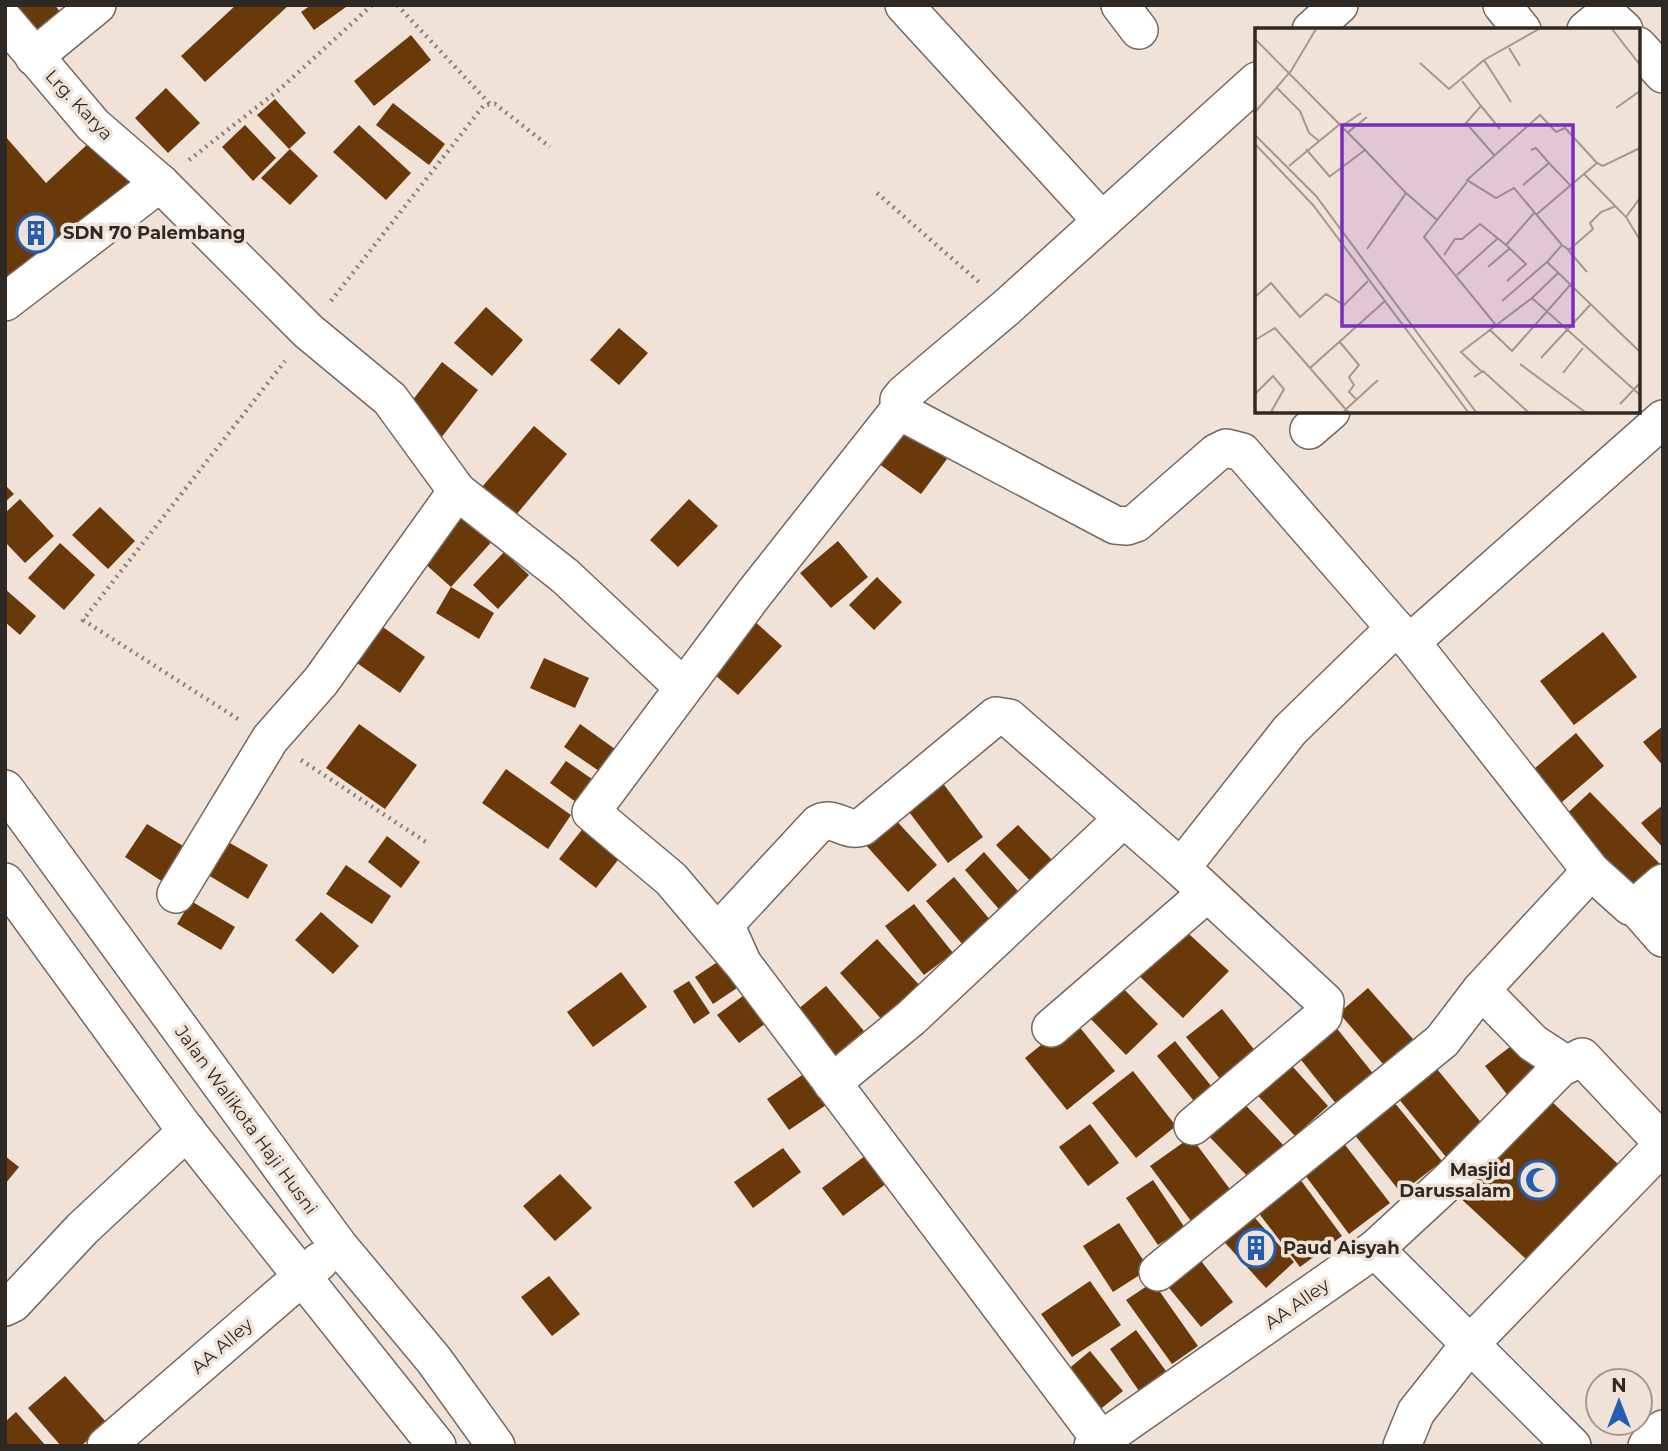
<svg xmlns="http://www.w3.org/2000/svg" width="1668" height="1451" viewBox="0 0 1668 1451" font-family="Montserrat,sans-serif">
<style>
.building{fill:#6a3909}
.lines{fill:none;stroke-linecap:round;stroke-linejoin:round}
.minor-casing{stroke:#75685f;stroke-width:40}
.path{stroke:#8a8079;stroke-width:4.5;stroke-dasharray:2 5;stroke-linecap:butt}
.minor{stroke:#fff;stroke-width:37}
.labels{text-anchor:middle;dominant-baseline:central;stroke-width:7;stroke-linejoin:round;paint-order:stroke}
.street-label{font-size:18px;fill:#2f2925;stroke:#f1e2d8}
.poi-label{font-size:18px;font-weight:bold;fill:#2f2925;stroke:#f1e2d8;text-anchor:start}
.inset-road{fill:none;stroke:#a39890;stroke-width:2}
.view{fill:#7b2cbf;fill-opacity:0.15;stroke:#7b2cbf;stroke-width:3.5}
.inset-edge{fill:none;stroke:#2f2925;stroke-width:3.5}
</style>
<rect width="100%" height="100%" fill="#f1e2d8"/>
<!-- building -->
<g class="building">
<path d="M20,5H55L62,15L34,39L11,11Z"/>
<path d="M236,5H289L205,82L181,56Z"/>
<path d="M311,5H344L346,7L314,30L301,12Z"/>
<path d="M411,35L431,60L374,106L354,81Z"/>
<path d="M166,88L200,123L168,153L135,118Z"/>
<path d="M275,99L306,133L289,149L257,115Z"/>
<path d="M393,103L445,144L429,165L376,125Z"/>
<path d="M245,125L276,158L253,181L222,147Z"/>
<path d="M359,125L411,173L386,200L333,152Z"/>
<path d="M5,136L46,183L91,141L134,179L5,284Z"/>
<path d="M290,149L318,176L290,205L261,178Z"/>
<path d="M486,307L523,340L492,376L454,343Z"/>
<path d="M619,328L648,353L619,385L590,360Z"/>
<path d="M442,362L478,390L441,438L405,410Z"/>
<path d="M894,420L947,459L921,494L868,456Z"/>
<path d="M534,426L567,454L516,515L482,487Z"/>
<path d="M5,485L14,494L5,502Z"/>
<path d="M456,494L495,538L451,587L423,562Z"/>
<path d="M20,499L54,536L25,563L5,542V513Z"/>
<path d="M689,499L718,526L678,567L650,540Z"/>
<path d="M100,507L135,541L108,569L72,535Z"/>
<path d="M838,541L868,577L831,608L800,573Z"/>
<path d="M60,543L95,575L64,610L28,578Z"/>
<path d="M504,552L529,575L498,609L473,585Z"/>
<path d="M877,577L902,602L874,630L849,605Z"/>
<path d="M451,587L494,613L479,639L436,613Z"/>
<path d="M5,589L36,616L20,635L5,622Z"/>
<path d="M753,620L782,646L738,695L708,669Z"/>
<path d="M380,625L425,657L400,693L354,661Z"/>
<path d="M1603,632L1637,677L1574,725L1540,681Z"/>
<path d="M544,658L589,678L575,708L530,688Z"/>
<path d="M359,724L417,765L385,809L326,768Z"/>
<path d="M580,724L615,749L599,771L564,747Z"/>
<path d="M1663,726V766L1643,742Z"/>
<path d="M1576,733L1604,766L1555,808L1527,775Z"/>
<path d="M566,761L605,788L588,811L550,783Z"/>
<path d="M506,769L571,815L548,849L482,803Z"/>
<path d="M942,782L983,837L948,863L906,808Z"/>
<path d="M1590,792L1660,864L1629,893L1559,821Z"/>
<path d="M1663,805V848L1641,823Z"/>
<path d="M893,817L937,865L908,892L864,843Z"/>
<path d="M588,822L625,851L596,888L559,859Z"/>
<path d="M147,824L188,849L166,884L125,857Z"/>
<path d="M1018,825L1057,865L1035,886L996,845Z"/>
<path d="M387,836L420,862L401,888L368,862Z"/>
<path d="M223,839L268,865L248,899L203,872Z"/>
<path d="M984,852L1024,898L1004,915L965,870Z"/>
<path d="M346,865L391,896L372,924L326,894Z"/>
<path d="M954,877L992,922L963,945L926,901Z"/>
<path d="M191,901L235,927L221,950L177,924Z"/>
<path d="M914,904L953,953L924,975L885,926Z"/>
<path d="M321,912L359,946L333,974L295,940Z"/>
<path d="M1176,922L1229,971L1183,1018L1131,968Z"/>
<path d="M877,939L922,988L884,1022L840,973Z"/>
<path d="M719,961L737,988L713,1004L695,977Z"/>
<path d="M621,972L647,1007L593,1047L567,1012Z"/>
<path d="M1114,979L1158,1024L1126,1055L1082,1010Z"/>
<path d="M689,981L710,1013L694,1024L673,991Z"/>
<path d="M826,986L864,1031L829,1060L791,1015Z"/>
<path d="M1368,988L1413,1039L1383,1064L1339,1013Z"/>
<path d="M751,990L773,1018L739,1043L717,1015Z"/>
<path d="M1222,1009L1256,1052L1221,1080L1186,1037Z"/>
<path d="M1073,1019L1115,1071L1067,1110L1025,1058Z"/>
<path d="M1331,1021L1375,1076L1337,1105L1294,1051Z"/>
<path d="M1519,1040L1543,1070L1509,1097L1485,1066Z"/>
<path d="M1175,1041L1216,1092L1198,1106L1157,1056Z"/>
<path d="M1284,1057L1328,1106L1295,1136L1250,1087Z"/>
<path d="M1432,1063L1484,1126L1446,1157L1394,1093Z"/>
<path d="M808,1071L829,1103L789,1130L767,1099Z"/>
<path d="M1133,1071L1176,1126L1136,1158L1092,1103Z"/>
<path d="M1236,1095L1287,1149L1253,1182L1201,1128Z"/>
<path d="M1390,1097L1442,1161L1401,1193L1350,1129Z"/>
<path d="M1550,1100L1618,1164L1527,1260L1458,1196Z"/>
<path d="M1090,1124L1119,1163L1088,1186L1059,1147Z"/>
<path d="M1191,1137L1235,1196L1194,1225L1150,1166Z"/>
<path d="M1339,1137L1390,1203L1349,1234L1299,1167Z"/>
<path d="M783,1148L801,1172L753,1208L734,1182Z"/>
<path d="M873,1150L895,1177L843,1216L822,1188Z"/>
<path d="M5,1156L19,1167L5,1184Z"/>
<path d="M1294,1171L1342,1236L1300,1267L1251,1203Z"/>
<path d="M560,1174L592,1208L555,1241L523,1206Z"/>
<path d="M1153,1180L1185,1228L1158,1245L1126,1198Z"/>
<path d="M1247,1209L1294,1262L1266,1288L1218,1235Z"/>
<path d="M1119,1223L1149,1269L1113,1292L1083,1246Z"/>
<path d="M1198,1257L1233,1302L1201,1327L1165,1283Z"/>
<path d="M549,1276L580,1314L552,1336L521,1297Z"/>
<path d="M1090,1281L1121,1325L1072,1357L1041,1314Z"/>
<path d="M1153,1282L1198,1346L1172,1364L1126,1300Z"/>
<path d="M1136,1330L1166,1371L1139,1391L1110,1349Z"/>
<path d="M1090,1351L1123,1391L1098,1411L1066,1371Z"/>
<path d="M65,1376L107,1423L81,1446H61L28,1408Z"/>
<path d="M16,1412L46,1446H5V1422Z"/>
</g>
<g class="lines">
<!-- minor casing -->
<g class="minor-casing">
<g id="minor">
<path d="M904,5L1102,221"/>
<path d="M1120,5L1139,30"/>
<path d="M1502,5L1522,30"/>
<path d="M5,21L93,125L160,183L5,302"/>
<path d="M1311,30L1339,5"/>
<path d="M1586,30L1597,21L1610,17L1624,30"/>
<path d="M1638,46L1663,74"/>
<path d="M34,57L97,5"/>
<path d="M1257,81L1007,307L904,394L899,400L900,409L907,415L1115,525L1127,526L1136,523L1216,453L1226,448L1242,452L1395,628L1411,642L1591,871"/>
<path d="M160,183L308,331L390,399L457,491L321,681L270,739L176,894"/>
<path d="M900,409L753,595L591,812L671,879L743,964L1101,1440"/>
<path d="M1309,430L1331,411"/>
<path d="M457,491L565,576L683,687"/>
<path d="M1411,642L1663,419"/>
<path d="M5,789L338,1245L434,1360L496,1446"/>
<path d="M5,882L184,1128L437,1446"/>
<path d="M1635,906L1663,938"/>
<path d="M741,960L728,931V921L818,824C833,814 846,833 862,827L996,716L1009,718L1181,868"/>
<path d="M1051,1028L1206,894"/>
<path d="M1560,1068L1556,1058L1533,1043L1481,990L1591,871L1630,906L1641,902L1663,883"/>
<path d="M832,1083L911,1018L1124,818"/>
<path d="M1193,1126L1323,1016L1325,1002L1181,868L1290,730L1395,628"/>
<path d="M1375,1249L1453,1177L1560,1068L1582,1057L1663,1143"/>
<path d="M1158,1272L1442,1041L1481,990"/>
<path d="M5,1307L13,1303L82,1229L187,1131"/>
<path d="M106,1446L320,1261"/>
<path d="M1093,1446L1375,1249L1572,1446"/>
<path d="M1402,1446L1416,1412L1470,1344L1663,1145"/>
<path d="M1647,1446L1663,1429"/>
</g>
</g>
<!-- path -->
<g class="path">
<path d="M397,5L490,104"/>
<path d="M189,160L280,89L372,5"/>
<path d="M877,193L980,283"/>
<path d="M331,301L484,105L495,104L550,147"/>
<path d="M238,719L83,620L285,361"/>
<path d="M301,760L429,844"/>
</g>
<!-- minor -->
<use href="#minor" class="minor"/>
</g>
<!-- icons -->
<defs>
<g id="building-ring" transform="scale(2.0125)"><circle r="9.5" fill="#f1e2d8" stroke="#225eb0" stroke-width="1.5"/><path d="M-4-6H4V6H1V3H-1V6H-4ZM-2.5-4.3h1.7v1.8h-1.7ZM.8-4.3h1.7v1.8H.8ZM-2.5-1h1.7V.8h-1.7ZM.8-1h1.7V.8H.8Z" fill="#225eb0"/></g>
<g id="mosque-ring" transform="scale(2.0125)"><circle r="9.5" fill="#f1e2d8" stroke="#225eb0" stroke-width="1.5"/><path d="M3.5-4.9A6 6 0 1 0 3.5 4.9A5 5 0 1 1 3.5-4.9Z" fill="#225eb0"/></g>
</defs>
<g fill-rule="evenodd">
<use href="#building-ring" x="36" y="233"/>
<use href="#mosque-ring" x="1538" y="1180"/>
<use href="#building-ring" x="1256" y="1248"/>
</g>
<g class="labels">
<!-- street labels -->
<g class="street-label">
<text transform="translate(79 105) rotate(47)">Lrg. Karya</text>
<text transform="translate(246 1120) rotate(54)">Jalan Walikota Haji Husni</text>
<text transform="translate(1297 1304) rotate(-35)">AA Alley</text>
<text transform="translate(222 1346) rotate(-41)">AA Alley</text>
</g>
<!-- poi labels -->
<g class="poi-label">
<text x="63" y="233">SDN 70 Palembang</text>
<text x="1511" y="1170" text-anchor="end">Masjid<tspan x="1511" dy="21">Darussalam</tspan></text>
<text x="1283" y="1248">Paud Aisyah</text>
</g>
</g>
<!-- overview -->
<g transform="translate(1255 28)">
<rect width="385" height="385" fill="#f1e2d8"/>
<path class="inset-road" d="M357,1L385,37M0,11L110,122L74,149M254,20L265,38M165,35L194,61L229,32M207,53L226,78L211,95L240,128M22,60L45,83L54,105L64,113M256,74L229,32L284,1M226,78L245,101M361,80L385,63M0,84L36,43L61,1M87,98L106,85M92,105L112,89M0,107L61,168L221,384M0,116L58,177L213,384M51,121L75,149M110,122L151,165L112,221M276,122L281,120L294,135M34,138L85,96M329,146L371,189L385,212M212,154L169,209L240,296M268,157L294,135L315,157M151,165L182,192M361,178L346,184L335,195L338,201L314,222L307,217L292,234L385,324M282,186L342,135L348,138L385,120M371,189L385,170M307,217L259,160L241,170L212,152L285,87L301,104L310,100L342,135M313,222L332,244M189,227L200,211H207L225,196L251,217M233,239L254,221M202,247L243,210M252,253L271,236L251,217L280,184M0,269L16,255L45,289L71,266L89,277L113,253M277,270L303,245M247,273L292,234M234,301L257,323L317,255M0,312L20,300L55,340L130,273M84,313L104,337L94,349L99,357L94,364L102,372M286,330L336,276M265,336L330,384M55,340L93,384M226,343L206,324L277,270L385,367M308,345L328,320M219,349L228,343L273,384M0,366L18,348L29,361L16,384M365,376L385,355M89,383L123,352"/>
<path class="view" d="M87,97H318V298H87Z"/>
<rect width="385" height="385" class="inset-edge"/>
</g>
<!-- border -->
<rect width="1668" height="1451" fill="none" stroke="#2f2925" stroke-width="14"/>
<!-- north arrow -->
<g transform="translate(1619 1402)"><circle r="33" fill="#f1e2d8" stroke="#a39890" stroke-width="2"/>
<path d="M0-5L12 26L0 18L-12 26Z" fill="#225eb0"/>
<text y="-10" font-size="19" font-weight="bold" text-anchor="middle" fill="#2f2925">N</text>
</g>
</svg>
